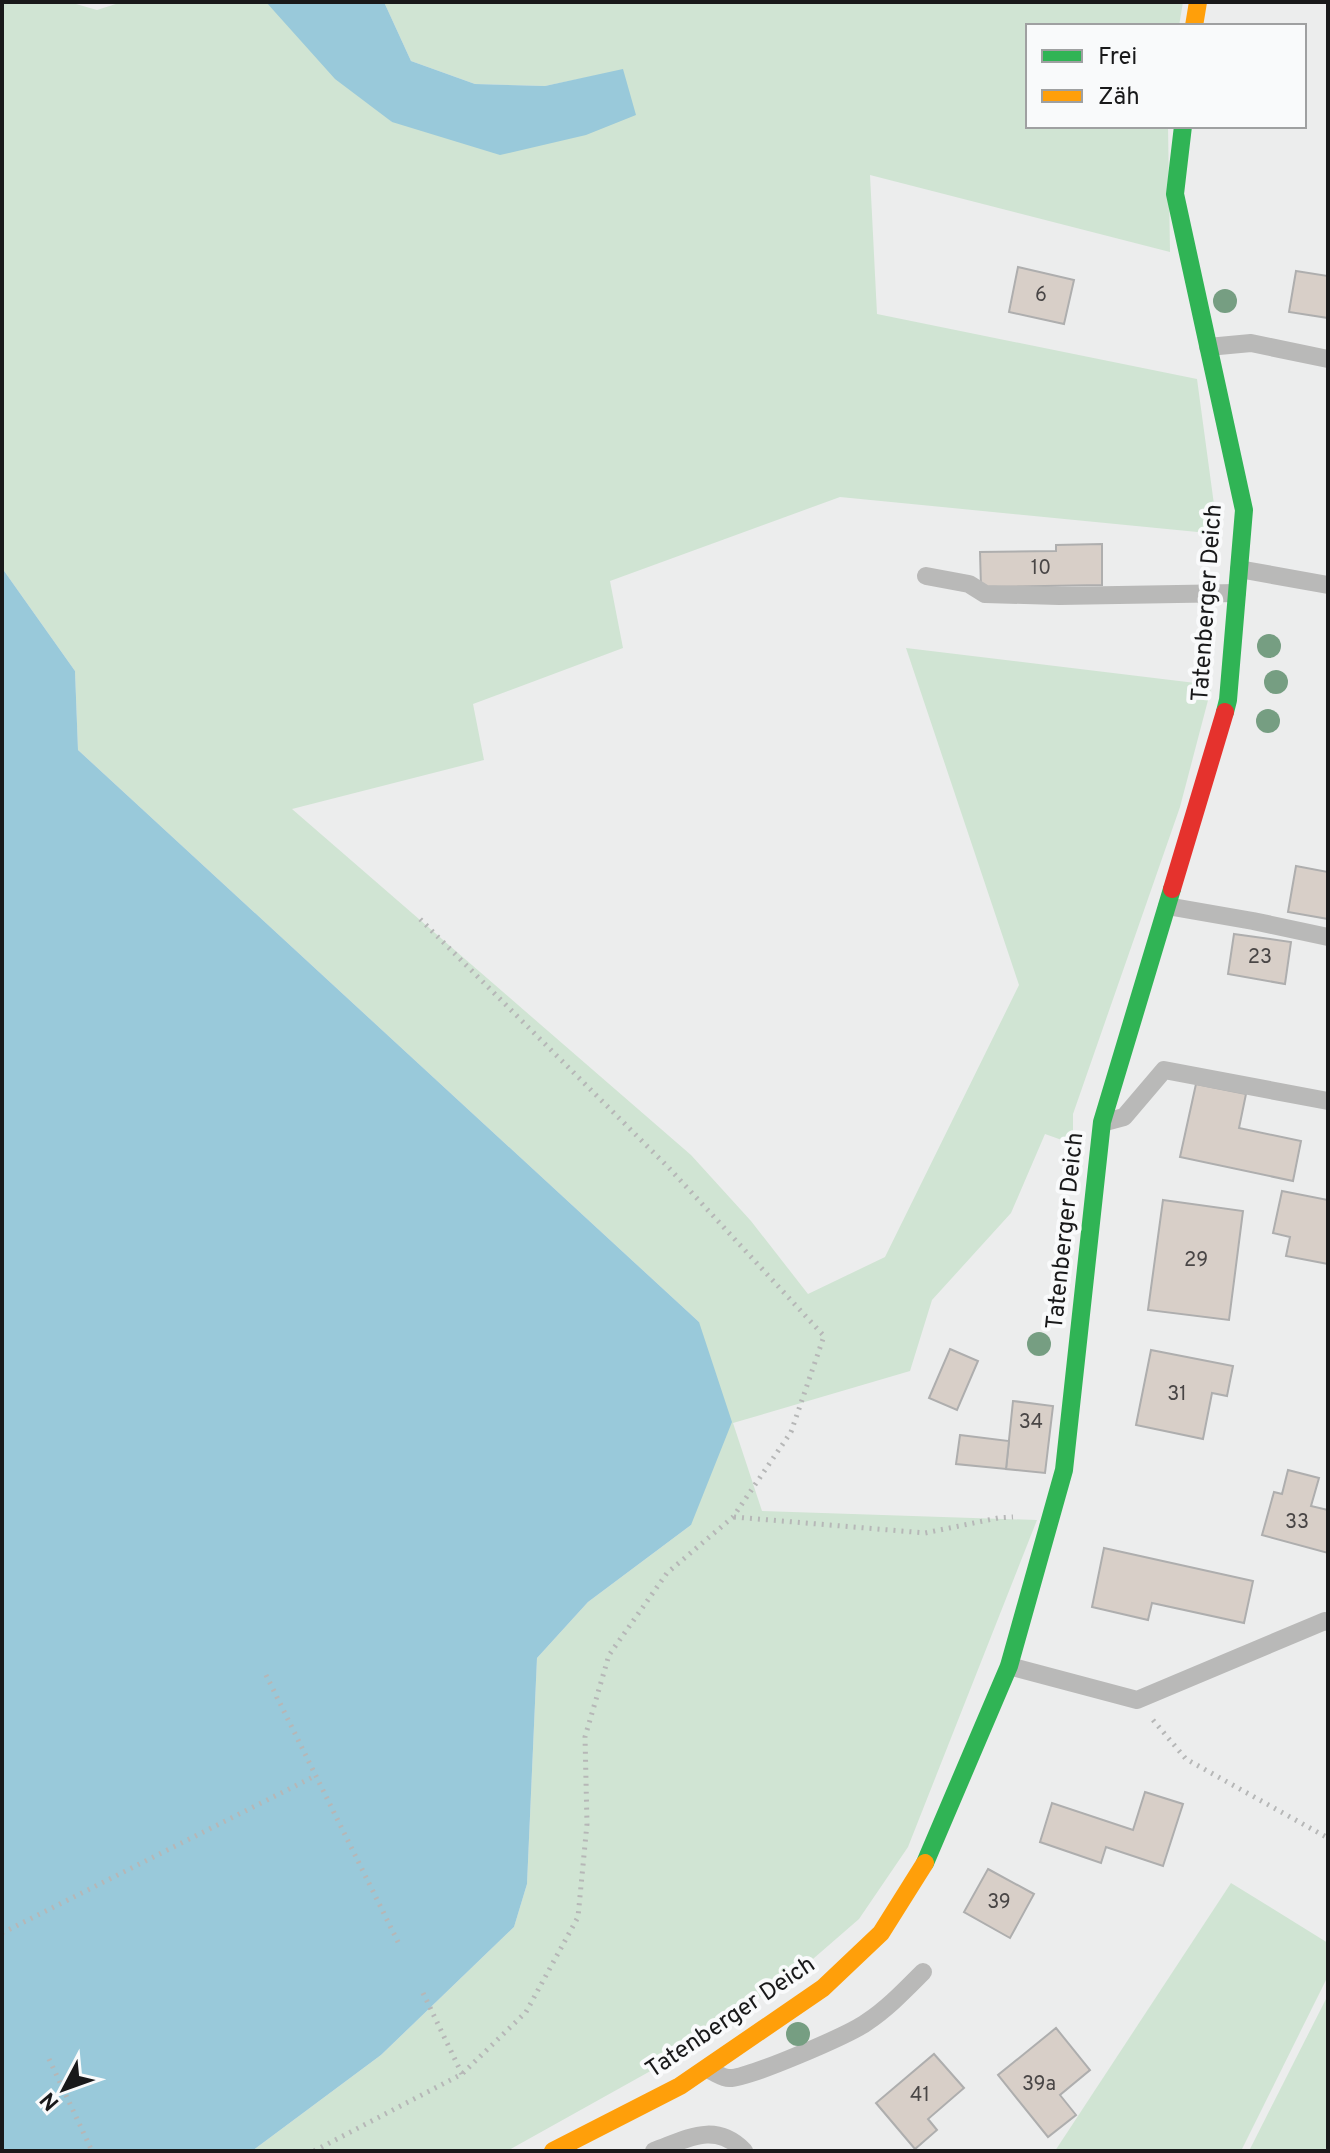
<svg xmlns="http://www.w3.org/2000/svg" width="1330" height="2153" viewBox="0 0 1330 2153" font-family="Overpass,sans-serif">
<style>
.green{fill:#d0e4d3}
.water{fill:#99c9da}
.building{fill:#d8cfc8;stroke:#aeaeae;stroke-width:2}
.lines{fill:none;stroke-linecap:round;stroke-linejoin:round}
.path{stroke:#b6b7b7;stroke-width:5;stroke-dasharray:2 6;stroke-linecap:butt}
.lane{stroke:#b9b9b8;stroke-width:18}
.fast{stroke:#30b455;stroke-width:18}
.slow{stroke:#ff9f0a;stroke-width:18}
.jam{stroke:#e5322d;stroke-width:18}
.tree{fill:#769e82}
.labels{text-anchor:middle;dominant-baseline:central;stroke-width:8;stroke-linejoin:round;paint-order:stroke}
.number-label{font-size:20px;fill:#494646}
.street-label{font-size:24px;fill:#19191a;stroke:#f9fafb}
</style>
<rect width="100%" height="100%" fill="#eceded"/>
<!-- green -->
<g class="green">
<path d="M2,2H69L97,10L122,2H266L392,122L623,70L545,86L475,84L411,61L384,2H1183L1179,26H1028V126H1168L1170,252L870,175L877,314L1197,379L1218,534L840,497L610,581L623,648L473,704L484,760L292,809L691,1155L751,1221L808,1294L885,1257L1019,985L906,648L1212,685L1180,807L1073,1114V1144L1045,1134L1011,1213L932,1300L910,1371L733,1423L762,1511L1037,1520L908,1847L859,1919L806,1965L672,2059L507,2151H252L381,2055L514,1927L527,1884L537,1658L588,1602L691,1525L699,1322L78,750L75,671L2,568Z"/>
<path d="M1231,1883L1328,1943V1976L1241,2151H1055Z"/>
<path d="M1328,1995V2151H1249Z"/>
</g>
<!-- water -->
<g class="water">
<path d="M266,2H384L411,61L475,84L545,86L623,69L636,115L586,135L500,155L392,122L335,79Z"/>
<path d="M2,568L75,671L78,750L699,1322L732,1422L691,1525L588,1602L537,1658L527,1884L514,1927L381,2055L252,2151H2Z"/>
</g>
<!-- building -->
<g class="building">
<path d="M1018,267L1074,280L1064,324L1009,312Z"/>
<path d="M1296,271L1328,276V318L1289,312Z"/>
<path d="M1102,544V585L981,587L980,552L1056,551V545Z"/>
<path d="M1296,866L1328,872V919L1288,912Z"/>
<path d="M1234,934L1291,942L1285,984L1228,974Z"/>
<path d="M1196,1084L1246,1094L1239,1128L1301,1141L1293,1181L1180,1157Z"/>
<path d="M1282,1191L1328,1200V1264L1286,1256L1290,1237L1273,1233Z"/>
<path d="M1163,1200L1243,1211L1229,1320L1148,1310Z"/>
<path d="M950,1349L978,1361L957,1410L929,1398Z"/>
<path d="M1151,1350L1233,1366L1227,1396L1212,1393L1203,1439L1136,1425Z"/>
<path d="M1013,1401L1053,1406L1045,1473L1006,1469Z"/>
<path d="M960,1435L1009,1441L1006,1469L956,1464Z"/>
<path d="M1288,1470L1319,1478L1311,1506L1328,1510V1553L1262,1535L1274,1492L1282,1494Z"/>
<path d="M1104,1548L1253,1581L1244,1623L1152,1603L1148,1620L1092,1607Z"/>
<path d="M1145,1792L1183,1804L1163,1866L1106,1847L1101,1863L1040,1842L1052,1803L1133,1830Z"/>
<path d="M988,1869L1034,1894L1010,1938L964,1912Z"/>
<path d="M1056,2028L1090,2070L1060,2095L1076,2115L1048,2137L998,2075Z"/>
<path d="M934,2054L964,2088L928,2119L937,2130L915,2149L876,2103Z"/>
</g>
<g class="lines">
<!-- path -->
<g class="path">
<path d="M734,1517L925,1533L998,1518L1013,1517"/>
<path d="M266,1675L400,1946"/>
<path d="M1153,1720L1186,1759L1328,1838"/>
<path d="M2,1933L315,1776"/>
<path d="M423,1993L462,2074"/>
<path d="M49,2059L92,2151"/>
<path d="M314,2151L462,2074L526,2012L578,1917L587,1824L585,1737L609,1655L667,1573L733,1517L791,1432L824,1336L669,1168L419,918"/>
</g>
<!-- lane -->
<g class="lane">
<path d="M1208,347L1251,343L1328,359"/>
<path d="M1239,569L1328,585"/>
<path d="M926,576L969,584L985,594L1059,596L1237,593"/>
<path d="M1167,906L1253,921L1328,937"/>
<path d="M1109,1121L1124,1117L1164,1070L1328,1101"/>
<path d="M1009,1666L1137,1700L1325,1621L1328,1622"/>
<path d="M711,2071C716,2073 723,2078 729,2078C745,2080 851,2034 867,2022C888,2008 905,1990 923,1972"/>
<path d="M654,2151C687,2139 715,2121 744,2151"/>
</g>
<!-- fast -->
<g class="fast">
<path d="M1183,126L1175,194L1244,510L1228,700L1225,712"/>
<path d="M925,1863L1009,1666L1064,1470L1102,1122L1172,889"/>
</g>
<!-- slow -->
<g class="slow">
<path d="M1194,26L1198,2"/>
<path d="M553,2151L680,2086L823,1988L881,1933L925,1863"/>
</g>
<!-- jam -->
<path class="jam" d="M1172,889L1225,712"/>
</g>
<!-- trees -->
<g class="tree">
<circle cx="1225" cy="301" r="12"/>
<circle cx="1269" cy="646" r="12"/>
<circle cx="1276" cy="682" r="12"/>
<circle cx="1268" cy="721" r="12"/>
<circle cx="1039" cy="1344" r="12"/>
<circle cx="798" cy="2034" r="12"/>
</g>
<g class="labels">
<!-- number labels -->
<g class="number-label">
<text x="1041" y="296">6</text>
<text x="1041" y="569">10</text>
<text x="1260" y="958">23</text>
<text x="1196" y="1261">29</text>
<text x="1177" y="1395">31</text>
<text x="1031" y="1423">34</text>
<text x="1297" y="1523">33</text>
<text x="999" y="1903">39</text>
<text x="1039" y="2085">39a</text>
<text x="920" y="2096">41</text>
</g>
<!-- street labels -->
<g class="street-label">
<text transform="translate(1208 603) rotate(-86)">Tatenberger Deich</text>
<text transform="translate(1066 1231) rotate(-84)">Tatenberger Deich</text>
<text transform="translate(731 2018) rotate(-34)">Tatenberger Deich</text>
</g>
</g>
<!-- border -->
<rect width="1330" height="2153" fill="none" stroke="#19191a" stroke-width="8"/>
<!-- legend -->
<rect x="1026" y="24" width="280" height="104" fill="#f9fafb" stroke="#9fa0a1" stroke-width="2"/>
<rect x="1042" y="50" width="40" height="12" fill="#30b455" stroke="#9fa0a1" stroke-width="2"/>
<text x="1098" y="64" font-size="24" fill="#19191a">Frei</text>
<rect x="1042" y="90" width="40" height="12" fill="#ff9f0a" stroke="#9fa0a1" stroke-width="2"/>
<text x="1098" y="104" font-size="24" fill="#19191a">Zäh</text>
<!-- north arrow -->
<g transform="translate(64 2089) rotate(229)" stroke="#f9fafb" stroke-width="6" paint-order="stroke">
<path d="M0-6L14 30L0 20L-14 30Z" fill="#19191a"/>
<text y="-12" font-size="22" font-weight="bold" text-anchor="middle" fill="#19191a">N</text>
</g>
</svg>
